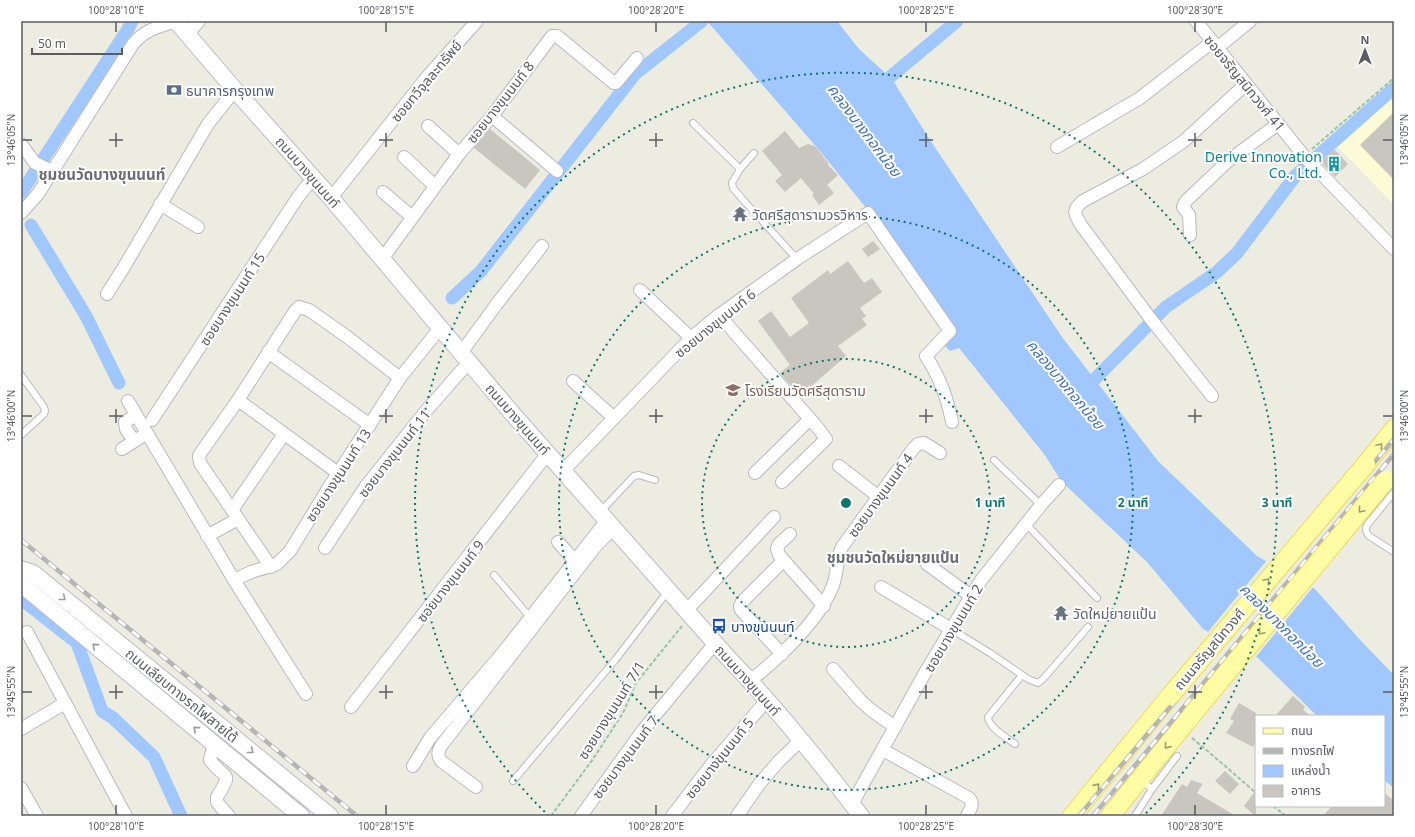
<svg xmlns="http://www.w3.org/2000/svg" width="1415" height="837" viewBox="0 0 1415 837" font-family="'Noto Sans','Noto Sans Thai',sans-serif">
<style>
.commercial{fill:#fdfad6}
.water{fill:#a0c7fe}
.pier{fill:#edece1}
.lines{fill:none;stroke-linecap:round;stroke-linejoin:round}
.canal{stroke:#a0c7fe;stroke-width:13}
.building{fill:#c8c6be}
.lane-casing{stroke:#b9bac0;stroke-width:8}
.street-casing{stroke:#b9bac0;stroke-width:14}
.secondary-casing{stroke:#babcc3;stroke-width:18}
.primary-casing{stroke:#efda58;stroke-width:20}
.path{stroke:#97c5aa;stroke-width:2;stroke-dasharray:4 2;stroke-linecap:butt}
.lane{stroke:#fff;stroke-width:6}
.street{stroke:#fff;stroke-width:12}
.secondary{stroke:#fff;stroke-width:16}
.primary{stroke:#fefca5;stroke-width:18}
.rail-casing{stroke:#b4b5b5;stroke-width:4.5}
.rail{stroke:#fff;stroke-width:3;stroke-dasharray:9;stroke-linecap:butt}
.primary-bridge-casing{stroke:#efda58;stroke-width:20;stroke-linecap:butt}
.primary-bridge{stroke:#fefca5;stroke-width:18}
.oneway{stroke:#9c9c7d}
.oneway2{stroke:#9c9da1}
.ticks{fill:none;stroke:#5a5c62;stroke-width:1.5}
.ring{fill:none;stroke:#0f766e;stroke-width:2;stroke-dasharray:2 4}
.labels{text-anchor:middle;dominant-baseline:central;stroke-width:4;stroke-linejoin:round;paint-order:stroke}
.street-label{font-size:14px;fill:#5a5c62;stroke:#fff}
.service-label{font-size:14px;fill:#4e5e75;stroke:#fff;text-anchor:start}
.culture-label{font-size:14px;fill:#0d838f;stroke:#fff;text-anchor:end}
.worship-label{font-size:14px;fill:#5b616d;stroke:#fff;text-anchor:start}
.education-label{font-size:14px;fill:#785e54;stroke:#fff;text-anchor:start}
.transit-label{font-size:14px;fill:#164399;stroke:#fff;text-anchor:start}
.water-label{font-size:15px;font-style:italic;fill:#436ec0;stroke:#fff}
.neighbourhood-label{font-size:15px;font-weight:bold;fill:#6b6e74;stroke:#fff}
.centre{fill:#0f766e;stroke:#fff;stroke-width:2}
.ring-label{font-size:12px;text-anchor:middle;font-weight:bold;fill:#0f766e;stroke:#fff;stroke-width:4;stroke-linejoin:round;paint-order:stroke}
.neatline{fill:none;stroke:#5a5c62;stroke-width:1.5}
.ticks-label{font-size:10px;text-anchor:middle;fill:#5a5c62}
</style>
<rect width="100%" height="100%" fill="#edece1"/>
<!-- commercial -->
<path class="commercial" d="M1394,93V205L1337,146Z"/>
<!-- water -->
<path class="water" d="M707,21H837L859,49L892,79L930,140L1062,337L1158,461L1257,556L1315,589L1362,642L1394,675V788L1384,780V716H1317L1258,658L1203,629L1147,562L1062,482L1044,454L959,348L950,351L943,344L954,333L867,209L819,150Z"/>
<!-- pier -->
<path class="pier" d="M1267,560L1314,586L1255,658L1207,633Z"/>
<g class="lines">
<!-- canal -->
<g class="canal">
<path d="M877,88L957,21"/>
<path d="M21,193L128,29L132,21"/>
<path d="M31,225L86,316L119,383"/>
<path d="M452,298L481,271L635,74L702,21"/>
<path d="M1083,391L1166,307L1217,272L1237,253L1296,175L1394,88"/>
<path d="M21,599L77,643L102,711L113,718L154,757L181,816"/>
</g>
</g>
<!-- building -->
<g class="building">
<path d="M1394,112V180L1360,145Z"/>
<path d="M490,129L540,170L525,189L474,148Z"/>
<path d="M785,131L799,148L808,144L815,146L829,164L828,165L838,175L827,185L834,193L819,205L812,195L814,194L801,178L785,192L775,181L782,175L762,151Z"/>
<path d="M1334,149L1348,164L1335,177L1321,162Z"/>
<path d="M873,241L880,249L868,257L862,249Z"/>
<path d="M848,261L864,283L872,278L882,292L860,308L866,316L862,319L867,325L838,346L846,356L800,396L780,373L790,365L758,321L771,311L790,337L809,323L791,298L828,270L830,274Z"/>
<path d="M1293,696L1305,707L1303,710L1311,716H1275Z"/>
<path d="M1239,703L1256,713V740L1253,747L1226,733L1234,721L1230,719Z"/>
<path d="M1225,771L1239,784L1230,794L1215,781Z"/>
<path d="M1191,780L1203,784L1197,793L1236,816H1161L1182,784L1187,787Z"/>
<path d="M1256,790V816H1255L1244,806Z"/>
<path d="M1384,793L1394,800V816H1323L1332,806H1384Z"/>
</g>
<g class="lines">
<!-- lane casing -->
<g class="lane-casing">
<g id="lane">
<path d="M693,123L740,169"/>
<path d="M754,153L740,169L732,183L733,188L744,201L797,259"/>
<path d="M21,375L44,407L45,411L44,414L21,435"/>
<path d="M994,460L1041,505"/>
<path d="M1394,492L1367,525C1365,530 1366,532 1369,536L1394,552"/>
<path d="M601,511L634,476L639,475L655,480"/>
<path d="M1026,524L1097,598"/>
<path d="M494,575L530,617"/>
<path d="M951,629L990,653L1028,679L1038,683L1044,678L1088,627"/>
<path d="M1015,744C1007,738 988,727 988,717L1022,675"/>
<path d="M513,781L616,659L668,591"/>
<path d="M1152,789L1177,756"/>
<path d="M1135,816L1152,789L1141,780"/>
</g>
</g>
<!-- street casing -->
<g class="street-casing">
<g id="street">
<path d="M1196,21L1304,156L1394,249"/>
<path d="M187,35L199,21"/>
<path d="M1217,48L1250,21"/>
<path d="M492,116L557,171"/>
<path d="M428,126L459,154"/>
<path d="M21,144L35,163L52,171"/>
<path d="M1057,147L1140,98L1212,42"/>
<path d="M404,157L435,186"/>
<path d="M383,192L412,217"/>
<path d="M331,198L427,77L477,21"/>
<path d="M160,204L198,227"/>
<path d="M21,213L38,194L133,44C146,29 158,27 176,21"/>
<path d="M1190,235L1189,215L1183,207L1186,201L1228,161L1278,124"/>
<path d="M382,259L459,154L492,116L552,36H557L614,83H616L637,58"/>
<path d="M640,290L691,338"/>
<path d="M107,294L124,267L208,124L235,90"/>
<path d="M719,315L818,428L826,439L782,482"/>
<path d="M268,352L370,425"/>
<path d="M461,353L496,305L542,246"/>
<path d="M573,381L614,418"/>
<path d="M1212,396L1150,318L1081,225C1074,213 1072,210 1083,201L1143,169L1184,141L1246,84"/>
<path d="M238,400L338,473"/>
<path d="M128,401L234,580L306,694"/>
<path d="M152,420L298,197L313,178"/>
<path d="M134,441L126,429L125,422L136,415"/>
<path d="M122,449L141,437"/>
<path d="M839,466L879,497"/>
<path d="M563,471L691,338L719,315L797,259L868,213L950,331L926,356C940,378 947,397 952,422"/>
<path d="M755,473L810,419"/>
<path d="M232,510L284,434"/>
<path d="M790,534L779,544L777,549L779,555L824,606"/>
<path d="M207,536L238,519"/>
<path d="M558,542L574,560"/>
<path d="M325,548L366,486L425,412L469,362"/>
<path d="M927,564L971,596"/>
<path d="M271,567L200,463L199,456L202,451L238,400L295,311L299,307L309,310L346,336L400,378"/>
<path d="M234,580L251,572L277,564L290,551L331,484L400,378L440,328"/>
<path d="M881,587L951,629"/>
<path d="M686,611L774,517"/>
<path d="M27,632L126,816"/>
<path d="M782,654L741,610L740,606L742,602L783,561"/>
<path d="M833,669L861,701L871,710L895,727"/>
<path d="M750,681C779,658 820,620 833,585C838,572 836,560 842,547L913,449L918,444L924,443L940,453"/>
<path d="M351,707L548,453"/>
<path d="M21,729L65,703"/>
<path d="M217,746L212,751L210,760C225,781 234,770 217,797V802L220,806L229,816"/>
<path d="M883,750L969,798C975,805 970,809 967,816"/>
<path d="M413,766L430,738L505,650L607,520"/>
<path d="M476,787L441,761C437,755 438,752 441,746L595,547L613,528"/>
<path d="M21,788L37,816"/>
<path d="M852,804L926,671L971,596L982,579L1041,505L1059,485"/>
<path d="M581,816L643,730L715,643"/>
<path d="M672,816L711,765L767,700"/>
<path d="M737,816L760,783L779,761L801,740"/>
</g>
</g>
<!-- secondary casing -->
<g class="secondary-casing">
<g id="secondary">
<path d="M176,21L235,90L331,198L511,412L730,660C777,708 820,762 861,816"/>
<path d="M21,569L33,573L330,816"/>
<path d="M21,584L301,816"/>
</g>
</g>
<!-- primary casing -->
<g class="primary-casing">
<g id="primary">
<path d="M1366,464L1394,429"/>
<path d="M1072,816L1170,696"/>
<path d="M1110,816L1191,716"/>
</g>
</g>
<!-- path -->
<g class="path">
<path d="M1312,149L1394,78"/>
<path d="M1192,738L1224,765L1256,793"/>
<path d="M1273,806L1286,816"/>
<path d="M551,816L593,759L623,713L636,683L682,626"/>
</g>
<!-- lane -->
<use href="#lane" class="lane"/>
<!-- street -->
<use href="#street" class="street"/>
<!-- secondary -->
<use href="#secondary" class="secondary"/>
<!-- primary -->
<use href="#primary" class="primary"/>
<!-- rail casing -->
<g class="rail-casing">
<g id="rail">
<path d="M21,540L357,816"/>
<path d="M1079,816L1394,439"/>
<path d="M1093,816L1394,454"/>
</g>
</g>
<!-- rail -->
<use href="#rail" class="rail"/>
<!-- primary-bridge casing -->
<g class="primary-bridge-casing">
<g id="primary-bridge">
<path d="M1170,696L1366,464"/>
<path d="M1191,716L1386,480"/>
</g>
</g>
<!-- primary-bridge -->
<use href="#primary-bridge" class="primary-bridge"/>
</g>
<!-- one-way arrows -->
<defs><path id="oneway-chevron" d="M-2-3.5L2.5 0L-2 3.5" fill="none" stroke-width="1.6" stroke-linecap="round" stroke-linejoin="round"/></defs>
<g class="oneway">
<use href="#oneway-chevron" transform="translate(1380 446) rotate(-50)"/>
<use href="#oneway-chevron" transform="translate(1361 510) rotate(130)"/>
<use href="#oneway-chevron" transform="translate(1267 581) rotate(-50)"/>
<use href="#oneway-chevron" transform="translate(1261 632) rotate(130)"/>
<use href="#oneway-chevron" transform="translate(1167 746) rotate(129)"/>
<use href="#oneway-chevron" transform="translate(1097 786) rotate(-51)"/>
</g>
<g class="oneway2">
<use href="#oneway-chevron" transform="translate(63 598) rotate(39)"/>
<use href="#oneway-chevron" transform="translate(95 646) rotate(-140)"/>
<use href="#oneway-chevron" transform="translate(196 729) rotate(-140)"/>
<use href="#oneway-chevron" transform="translate(251 751) rotate(39)"/>
</g>
<!-- ticks -->
<path class="ticks" d="M116,22V32M386,22V32M656,22V32M926,22V32M1195,22V32M116,133V147M386,133V147M656,133V147M926,133V147M1195,133V147M22,140H32M109,140H123M379,140H393M649,140H663M919,140H933M1188,140H1202M1383,140H1393M116,409V423M386,409V423M656,409V423M926,409V423M1195,409V423M22,416H32M109,416H123M379,416H393M649,416H663M919,416H933M1188,416H1202M1383,416H1393M116,685V699M386,685V699M656,685V699M926,685V699M1195,685V699M22,692H32M109,692H123M379,692H393M649,692H663M919,692H933M1188,692H1202M1383,692H1393M116,805V815M386,805V815M656,805V815M926,805V815M1195,805V815"/>
<!-- distance rings -->
<g class="ring">
<circle cx="846" cy="503" r="144"/>
<circle cx="846" cy="503" r="287"/>
<path d="M549 816A431 431 0 1 1 1143 816"/>
</g>
<!-- icons -->
<defs>
<g id="bank-bare" transform="scale(1.2)"><path d="M-6-4H6V4H-6ZM0-2.3a2.3 2.3 0 1 0 0 4.6a2.3 2.3 0 1 0 0-4.6Z" fill="#5c6f8a" stroke="#fff" stroke-width="2.5" paint-order="stroke"/></g>
<g id="building-bare" transform="scale(1.2)"><path d="M-4-6H4V6H1V3H-1V6H-4ZM-2.5-4.3h1.7v1.8h-1.7ZM.8-4.3h1.7v1.8H.8ZM-2.5-1h1.7V.8h-1.7ZM.8-1h1.7V.8H.8Z" fill="#0f9aa8" stroke="#fff" stroke-width="2.5" paint-order="stroke"/></g>
<g id="temple-bare" transform="scale(1.2)"><path d="M0-6L5-2H3V0L6.5 2.5H4V6H1.5V3h-3V6H-4V2.5H-6.5L-3 0V-2H-5Z" fill="#6b7280" stroke="#fff" stroke-width="2.5" paint-order="stroke"/></g>
<g id="school-bare" transform="scale(1.2)"><path d="M0-5L7-2L0 1L-7-2ZM-4 1L0 2.5L4 1V4Q0 6-4 4Z" fill="#8d6e63" stroke="#fff" stroke-width="2.5" paint-order="stroke"/></g>
<g id="bus-bare" transform="scale(1.2)"><path d="M-5-6H5V4H4V6H2V4H-2V6H-4V4H-5ZM-3.5-4V0h7V-4ZM-3.5 1.2v1.5H-2V1.2ZM2 1.2v1.5H3.5V1.2Z" fill="#1a4fb4" stroke="#fff" stroke-width="2.5" paint-order="stroke"/></g>
</defs>
<g fill-rule="evenodd">
<use href="#bank-bare" x="174" y="90"/>
<use href="#building-bare" x="1334" y="164"/>
<use href="#temple-bare" x="740" y="214"/>
<use href="#school-bare" x="733" y="390"/>
<use href="#temple-bare" x="1061" y="613"/>
<use href="#bus-bare" x="719" y="626"/>
</g>
<g class="labels">
<!-- street labels -->
<g class="street-label">
<text transform="translate(426 81) rotate(-50)">ซอยทวีจุลละทรัพย์</text>
<text transform="translate(1245 83) rotate(51)">ซอยจรัญสนิทวงศ์ 41</text>
<text transform="translate(500 102) rotate(-52)">ซอยบางขุนนนท์ 8</text>
<text transform="translate(308 172) rotate(49)">ถนนบางขุนนนท์</text>
<text transform="translate(232 299) rotate(-57)">ซอยบางขุนนนท์ 15</text>
<text transform="translate(715 323) rotate(-39)">ซอยบางขุนนนท์ 6</text>
<text transform="translate(518 419) rotate(49)">ถนนบางขุนนนท์</text>
<text transform="translate(394 453) rotate(-52)">ซอยบางขุนนนท์ 11</text>
<text transform="translate(338 475) rotate(-57)">ซอยบางขุนนนท์ 13</text>
<text transform="translate(880 495) rotate(-54)">ซอยบางขุนนนท์ 4</text>
<text transform="translate(450 581) rotate(-52)">ซอยบางขุนนนท์ 9</text>
<text transform="translate(953 628) rotate(-59)">ซอยบางขุนนนท์ 2</text>
<text transform="translate(1209 649) rotate(-50)">ถนนจรัญสนิทวงศ์</text>
<text transform="translate(748 680) rotate(48)">ถนนบางขุนนนท์</text>
<text transform="translate(182 695) rotate(39)">ถนนเลียบทางรถไฟสายใต้</text>
<text transform="translate(611 710) rotate(-58)">ซอยบางขุนนนท์ 7/1</text>
<text transform="translate(625 757) rotate(-53)">ซอยบางขุนนนท์ 7</text>
<text transform="translate(719 758) rotate(-51)">ซอยบางขุนนนท์ 5</text>
</g>
<!-- service labels -->
<g class="service-label">
<text x="186" y="90">ธนาคารกรุงเทพ</text>
</g>
<!-- culture labels -->
<g class="culture-label">
<text x="1322" y="156">Derive Innovation<tspan x="1322" dy="16">Co., Ltd.</tspan></text>
</g>
<!-- worship labels -->
<g class="worship-label">
<text x="752" y="214">วัดศรีสุดารามวรวิหาร</text>
<text x="1073" y="613">วัดใหม่ยายแป้น</text>
</g>
<!-- education labels -->
<g class="education-label">
<text x="745" y="390">โรงเรียนวัดศรีสุดาราม</text>
</g>
<!-- transit labels -->
<g class="transit-label">
<text x="731" y="626">บางขุนนนท์</text>
</g>
<!-- water labels -->
<g class="water-label">
<text transform="translate(865 130) rotate(53)">คลองบางกอกน้อย</text>
<text transform="translate(1066 384) rotate(50)">คลองบางกอกน้อย</text>
<text transform="translate(1282 625) rotate(45)">คลองบางกอกน้อย</text>
</g>
<!-- neighbourhood labels -->
<g class="neighbourhood-label">
<text x="102" y="174">ชุมชนวัดบางขุนนนท์</text>
<text x="893" y="557">ชุมชนวัดใหม่ยายแป้น</text>
</g>
</g>
<circle cx="846" cy="503" r="6" class="centre"/>
<g class="ring-label">
<text x="990" y="507">1 นาที</text>
<text x="1133" y="507">2 นาที</text>
<text x="1277" y="507">3 นาที</text>
</g>
<!-- border -->
<rect width="1415" height="837" fill="none" stroke="#ffffff" stroke-width="44"/>
<!-- legend -->
<rect x="1255" y="715" width="130" height="92" fill="#ffffff" stroke="#bdbec0"/>
<rect x="1263" y="728" width="20" height="6" fill="#fefca5" stroke="#bdbec0"/>
<text x="1291" y="735" font-size="12" fill="#5a5c62">ถนน</text>
<rect x="1263" y="748" width="20" height="6" fill="#b4b5b5" stroke="#bdbec0"/>
<text x="1291" y="755" font-size="12" fill="#5a5c62">ทางรถไฟ</text>
<rect x="1263" y="765" width="20" height="12" fill="#a0c7fe" stroke="#bdbec0"/>
<text x="1291" y="775" font-size="12" fill="#5a5c62">แหล่งน้ำ</text>
<rect x="1263" y="785" width="20" height="12" fill="#c8c6be" stroke="#bdbec0"/>
<text x="1291" y="795" font-size="12" fill="#5a5c62">อาคาร</text>
<!-- north arrow -->
<g transform="translate(1365 50)" stroke="#ffffff" stroke-width="3" paint-order="stroke">
<path d="M0-3L7 15L0 10L-7 15Z" fill="#5a5c62"/>
<text y="-6" font-size="11" font-weight="bold" text-anchor="middle" fill="#5a5c62">N</text>
</g>
<!-- scale -->
<path d="M32 48v6h90v-6" fill="none" stroke="#5a5c62" stroke-width="2"/>
<text x="38" y="48" font-size="12" fill="#5a5c62" stroke="#ffffff" stroke-width="3" paint-order="stroke">50 m</text>
<rect x="22" y="22" width="1371" height="793" class="neatline"/>
<g class="ticks-label">
<text x="116" y="14">100°28'10"E</text>
<text x="386" y="14">100°28'15"E</text>
<text x="656" y="14">100°28'20"E</text>
<text x="926" y="14">100°28'25"E</text>
<text x="1195" y="14">100°28'30"E</text>
<text transform="translate(11 140) rotate(-90)" y="4">13°46'05"N</text>
<text transform="translate(1404 140) rotate(-90)" y="4">13°46'05"N</text>
<text transform="translate(11 416) rotate(-90)" y="4">13°46'00"N</text>
<text transform="translate(1404 416) rotate(-90)" y="4">13°46'00"N</text>
<text transform="translate(11 692) rotate(-90)" y="4">13°45'55"N</text>
<text transform="translate(1404 692) rotate(-90)" y="4">13°45'55"N</text>
<text x="116" y="830">100°28'10"E</text>
<text x="386" y="830">100°28'15"E</text>
<text x="656" y="830">100°28'20"E</text>
<text x="926" y="830">100°28'25"E</text>
<text x="1195" y="830">100°28'30"E</text>
</g>
</svg>
